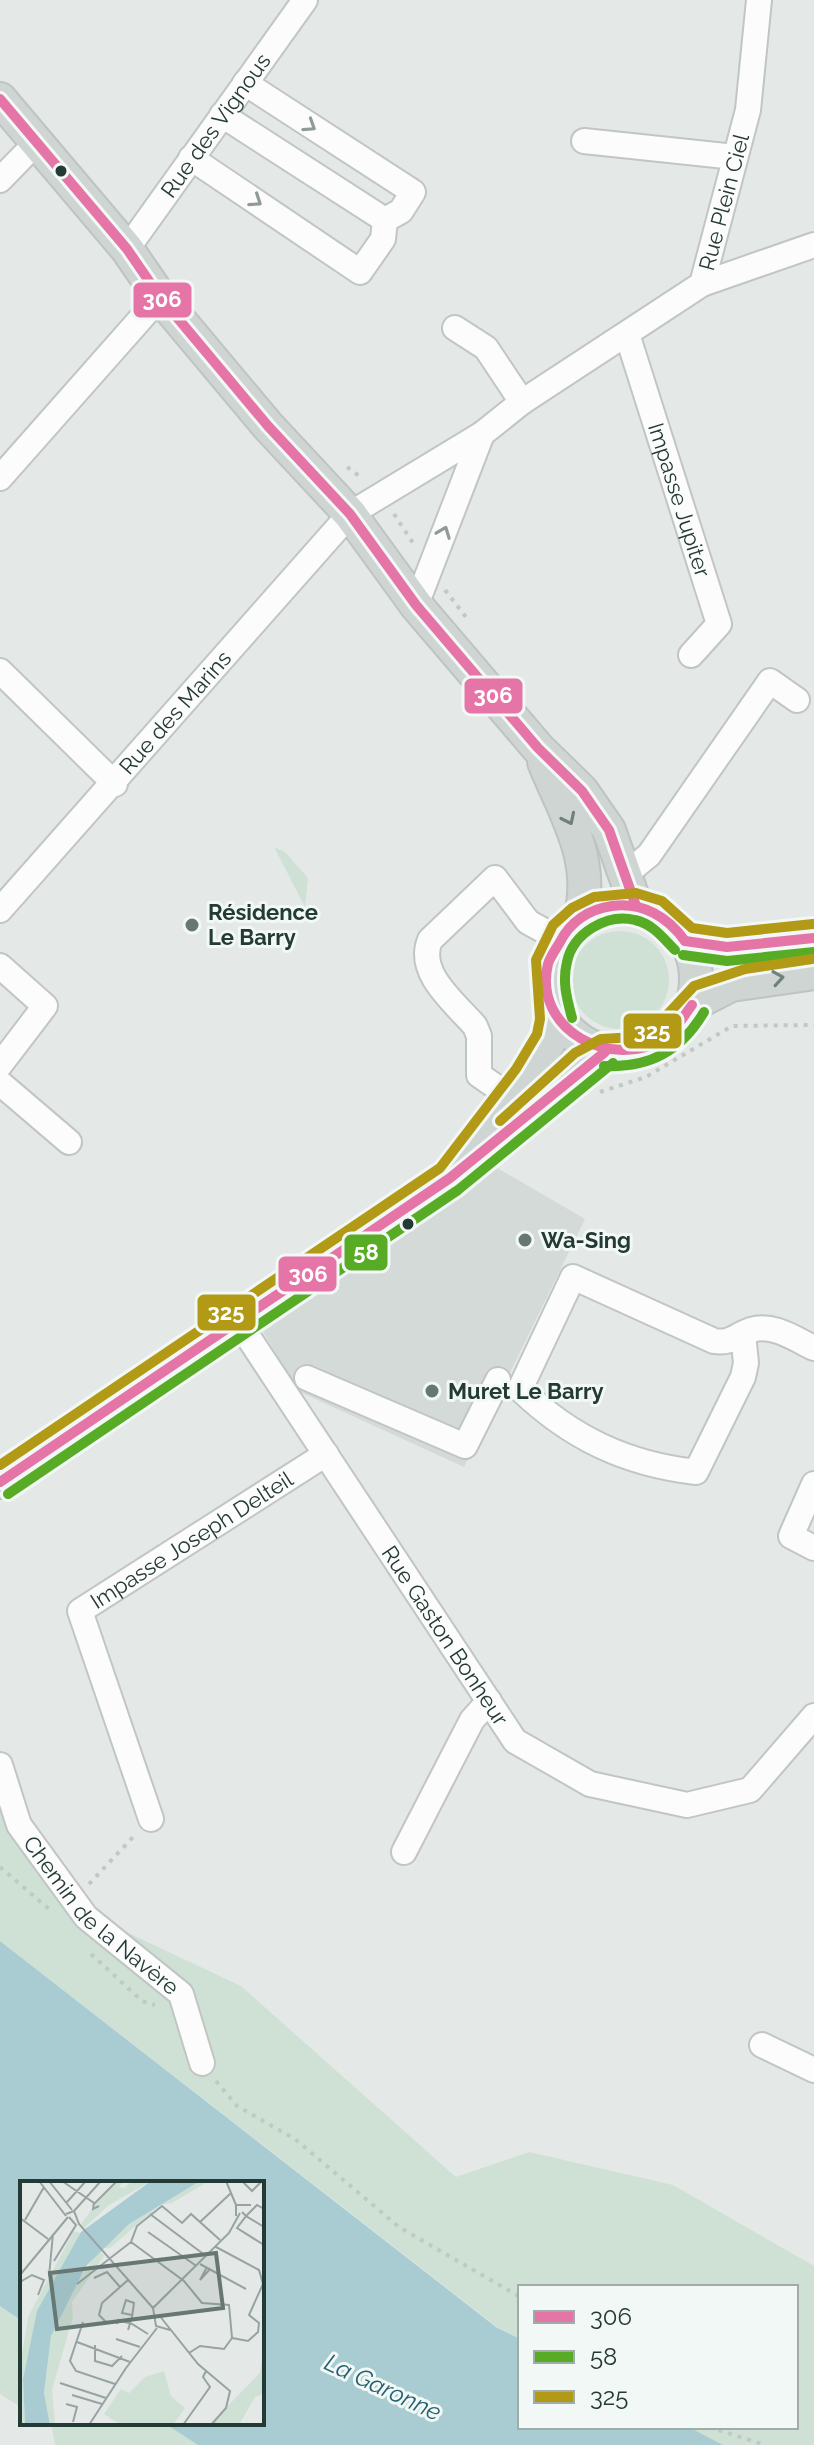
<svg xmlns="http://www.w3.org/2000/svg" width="814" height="2445" viewBox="0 0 814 2445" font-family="Raleway,sans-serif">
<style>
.built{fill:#d3dad7}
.green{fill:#cfe1d5}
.water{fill:#a9ccd3}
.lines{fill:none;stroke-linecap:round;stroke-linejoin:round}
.minor-casing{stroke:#c1c6c4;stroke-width:28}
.major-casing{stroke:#bdc4c2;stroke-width:36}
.path{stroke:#c1c9c5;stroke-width:4;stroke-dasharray:4 6;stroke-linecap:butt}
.minor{stroke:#fbfcfb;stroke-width:24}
.major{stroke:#ced5d3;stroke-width:32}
.bus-1-casing{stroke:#f2f8f5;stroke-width:16}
.bus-2-casing{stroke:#f2f8f5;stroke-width:16}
.bus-3-casing{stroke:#f2f8f5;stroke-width:16}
.bus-1{stroke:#e675a7;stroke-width:10}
.bus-2{stroke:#58ac25;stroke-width:10}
.bus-3{stroke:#b29a16;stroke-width:10}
.oneway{stroke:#909b98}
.oneway2{stroke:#70807c}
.bus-dot{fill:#243a35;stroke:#f2f8f5;stroke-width:3}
.poi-dot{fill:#677773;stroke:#f2f8f5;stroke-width:3}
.labels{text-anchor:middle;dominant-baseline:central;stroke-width:6;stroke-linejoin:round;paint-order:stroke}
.street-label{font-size:22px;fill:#243a35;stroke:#f2f8f5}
.poi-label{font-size:22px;font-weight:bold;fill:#243a35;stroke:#f2f8f5;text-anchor:start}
.water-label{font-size:24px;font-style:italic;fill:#246070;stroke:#f2f8f5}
.inset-road{fill:none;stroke:#97a3a0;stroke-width:2}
.view{fill:#677773;fill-opacity:0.15;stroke:#677773;stroke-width:4}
.inset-edge{fill:none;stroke:#243a35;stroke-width:4}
.line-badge{stroke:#f2f8f5;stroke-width:3}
.badge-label{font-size:22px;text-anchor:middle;font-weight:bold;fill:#fff}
</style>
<rect width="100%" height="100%" fill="#e4e9e7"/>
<!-- built -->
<path class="built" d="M492,1165L585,1219L464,1467L298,1391L255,1318Z"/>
<!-- green -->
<g class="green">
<path d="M274,847L285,852L308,878L305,907Z"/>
<circle cx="620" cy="980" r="49"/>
<path d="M0,1796L71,1906L241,1986L456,2177L529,2152L673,2185L814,2266V2445H723L689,2427H796V2287H520V2339L497,2327L0,1941Z"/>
<path d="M0,2306L22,2321V2408L0,2394Z"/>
<path d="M45,2423H164L198,2445H55L52,2428Z"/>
</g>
<!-- water -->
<path class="water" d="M0,1941L496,2327L520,2339V2427H689L723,2445H198L164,2423H262V2183H22V2321L0,2306Z"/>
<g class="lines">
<!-- minor casing -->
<g class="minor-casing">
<g id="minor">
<path d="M245,83L413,192L401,211L385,220"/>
<path d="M584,141L735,157"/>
<path d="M191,158L360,272L383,239L385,220L222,115"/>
<path d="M0,180L35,144"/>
<path id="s1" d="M127,249L305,0"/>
<path d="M702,284L814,245"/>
<path d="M455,328L486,348L522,402"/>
<path id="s2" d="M627,334L719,624L691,655"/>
<path d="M0,478L160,297"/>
<path d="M416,605L482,434"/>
<path d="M0,671L115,784"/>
<path d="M627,873L649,855L770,681L797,700"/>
<path id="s3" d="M0,910L350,514L482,434L522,402L702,284L748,110L759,0"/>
<path d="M0,966L45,1006L0,1065"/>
<path d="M0,1083L69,1142"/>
<path d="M512,1098L479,1075V1036L475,1026C455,1003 416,973 430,940L495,878L528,922L559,939"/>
<path id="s4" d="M237,1320L515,1741L590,1784L687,1805L750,1790L814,1716"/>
<path d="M743,1334L746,1363L743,1377L696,1472C626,1464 571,1438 520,1389L573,1277L714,1341C731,1344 736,1335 751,1330C773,1323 795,1339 814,1348"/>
<path d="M307,1378L465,1446L498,1380"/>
<path d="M814,1484L791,1536L814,1548"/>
<path id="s5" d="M0,1765L19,1825L86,1917L181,1994L202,2063"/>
<path id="s6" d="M151,1819L80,1611L326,1454"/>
<path d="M404,1852L472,1720L489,1701"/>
<path d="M762,2045L814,2070"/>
</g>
</g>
<!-- major casing -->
<g class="major-casing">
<g id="major">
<path d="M0,99L127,249L160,297L268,426L350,514L416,605L538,748L582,791L609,830L636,906"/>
<path d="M544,762C565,814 596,860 580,918"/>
<circle cx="622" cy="979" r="74"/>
<path d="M685,941L727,947L814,938"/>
<path d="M692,1005L731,985L814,973"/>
<path d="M481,1132C513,1099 542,1064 558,1021"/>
<path d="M0,1482L450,1178C504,1139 550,1091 605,1052"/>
</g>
</g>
<!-- path -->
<g class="path">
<path d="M347,467L362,478"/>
<path d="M394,514L413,543"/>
<path d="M445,590L469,621"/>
<path d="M600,1092L646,1077L732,1026L814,1025"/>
<path d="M0,1867L50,1910"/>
<path d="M89,1884L135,1835"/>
<path d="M91,1954L142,2001L155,2005"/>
<path d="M216,2081L237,2106L295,2139L399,2227L520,2297"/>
<path d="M709,2427L765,2445"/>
</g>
<!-- minor -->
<use href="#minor" class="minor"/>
<!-- major -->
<use href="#major" class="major"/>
<!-- bus-1 casing -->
<g class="bus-1-casing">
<g id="bus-1">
<path d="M0,99L127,249L160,297L268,426L350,514L416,605L538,748L582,791L609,830L636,906"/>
<path d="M685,941C668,917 643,902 612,906C589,909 570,922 560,942C556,949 550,957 548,964C532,1030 613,1072 665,1038C676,1031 684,1015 692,1005"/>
<path d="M685,941L727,947L814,938"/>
<path d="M0,1482L450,1178L605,1052"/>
</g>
</g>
<!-- bus-2 casing -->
<g class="bus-2-casing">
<g id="bus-2">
<path d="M683,955L727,961L814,952"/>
<path d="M572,1018C567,999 562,982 567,962C573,933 607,913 635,920C653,924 663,938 675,950"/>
<path d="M604,1066C650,1068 681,1051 704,1012"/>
<path d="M8,1494L458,1190L613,1063"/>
</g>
</g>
<!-- bus-3 casing -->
<g class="bus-3-casing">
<g id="bus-3">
<path d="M500,1121L575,1053L601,1039L635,1037L652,1031L694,986L745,969L812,959"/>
<path d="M0,1465L440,1168L516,1069L537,1034L540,1019L536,960L553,925L572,908L594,897L636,893L662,901L692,928L727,933L813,924"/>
</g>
</g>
<!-- bus-1 -->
<use href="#bus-1" class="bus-1"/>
<!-- bus-2 -->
<use href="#bus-2" class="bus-2"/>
<!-- bus-3 -->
<use href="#bus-3" class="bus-3"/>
</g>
<!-- one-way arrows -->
<defs><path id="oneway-chevron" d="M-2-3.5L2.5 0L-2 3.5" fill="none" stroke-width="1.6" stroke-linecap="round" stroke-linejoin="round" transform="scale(2)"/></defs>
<g class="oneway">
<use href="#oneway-chevron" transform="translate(310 126) rotate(33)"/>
<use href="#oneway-chevron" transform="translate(256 201) rotate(34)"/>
<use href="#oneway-chevron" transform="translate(444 532) rotate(-69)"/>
</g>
<g class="oneway2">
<use href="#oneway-chevron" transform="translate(569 819) rotate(64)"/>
<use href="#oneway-chevron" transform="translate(778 978) rotate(-9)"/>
</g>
<!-- markers -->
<g class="bus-dot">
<circle cx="61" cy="171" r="7"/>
<circle cx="408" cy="1224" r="7"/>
</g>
<g class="poi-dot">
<circle cx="192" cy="925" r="8"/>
<circle cx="525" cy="1240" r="8"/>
<circle cx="432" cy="1391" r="8"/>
</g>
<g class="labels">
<!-- street labels -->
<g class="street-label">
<text stroke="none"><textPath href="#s1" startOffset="152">Rue des Vignous</textPath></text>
<text stroke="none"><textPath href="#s3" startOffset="1034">Rue Plein Ciel</textPath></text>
<text stroke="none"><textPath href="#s2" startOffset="174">Impasse Jupiter</textPath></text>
<text stroke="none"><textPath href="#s3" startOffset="264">Rue des Marins</textPath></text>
<text stroke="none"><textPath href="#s6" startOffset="352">Impasse Joseph Delteil</textPath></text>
<text stroke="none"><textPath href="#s4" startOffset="378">Rue Gaston Bonheur</textPath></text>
<text stroke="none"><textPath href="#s5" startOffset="186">Chemin de la Navère</textPath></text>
</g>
<!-- poi labels -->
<g class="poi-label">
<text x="208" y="912">Résidence<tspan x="208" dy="25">Le Barry</tspan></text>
<text x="541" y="1240">Wa-Sing</text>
<text x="448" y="1391">Muret Le Barry</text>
</g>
<!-- water labels -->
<g class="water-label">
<text transform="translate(383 2387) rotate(25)">La Garonne</text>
</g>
</g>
<!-- overview -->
<g transform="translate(20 2181)">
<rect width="244" height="244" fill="#e4e9e7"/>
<path d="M98,0H104L99,6L104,7L112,0H131L89,24L64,47L61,43L75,24ZM180,0H189L152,22L140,24L90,67H81L117,36ZM54,50L60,52L58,60L16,136L3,198L5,244H0V187L8,136ZM79,69L84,75L52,121L53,136L32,209L35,244H30L24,212L31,155L42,125ZM244,163V213L235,216L219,244H189L240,192ZM144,190L151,215L165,227L153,244H101L84,233L101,208L109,212L125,196Z" fill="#cfe1d5"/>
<path d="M131,0H180L109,43L66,85L31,155L24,212L30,244H5L3,198L17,130L61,51Z" fill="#a9ccd3"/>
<path class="inset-road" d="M19,0L46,35M29,0L52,29M42,0L74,22L73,28L79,25M206,0L216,24M222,0L232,10L241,1M47,21L66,0M73,24L97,0M244,28L237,24L226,35L244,46M54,30L81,0M222,31L226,35L217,47L244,64M46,33L54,30L59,43L133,127L136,145L150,149M130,33L186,75M216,35V24H231M0,37L28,58M5,39L24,6M180,41L211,12M128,51L175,84M111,61L164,100L182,122L209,124L212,157L204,168L180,165L169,172M196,66L239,89L243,103L229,134L239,142L238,151L228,160L212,157M34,80L56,44L49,36M180,83L226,108M187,86L180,99L190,88M0,94L48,36M29,95L33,53M74,97L87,91L100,106M0,101L12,94L24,99L18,114M57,103L111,61L117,45L142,25L162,42L171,33L200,59M133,127L209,52L220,32M139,134L178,183L210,210L206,227L191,244M63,141L50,180L56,190L95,203M87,142L79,134L82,122L108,99M97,143L98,139L112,143L128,153M108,149L112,136L114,122L106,119L102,132L112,134M96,158L120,166M57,161L110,181M75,164V180L92,185L102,175M106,187L137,147M40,202L86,217M52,214L82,223M46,223L57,226L53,241M69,244L106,187M163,244L190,206L183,196L186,190"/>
<path class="view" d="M196,72L203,127L37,148L30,92Z"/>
<rect width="244" height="244" class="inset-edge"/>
</g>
<g class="line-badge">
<rect x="132" y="281" width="61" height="38" rx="8" fill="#e675a7"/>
<rect x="463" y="677" width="61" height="38" rx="8" fill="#e675a7"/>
<rect x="622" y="1012" width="61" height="38" rx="8" fill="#b29a16"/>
<rect x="343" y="1233" width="46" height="39" rx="8" fill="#58ac25"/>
<rect x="277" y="1255" width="61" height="38" rx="8" fill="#e675a7"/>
<rect x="196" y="1293" width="61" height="39" rx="8" fill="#b29a16"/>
</g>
<g class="badge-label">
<text x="162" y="307">306</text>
<text x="493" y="703">306</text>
<text x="652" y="1039">325</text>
<text x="366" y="1260">58</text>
<text x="308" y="1282">306</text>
<text x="226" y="1320">325</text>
</g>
<!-- legend -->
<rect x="518" y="2285" width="280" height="144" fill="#f2f8f5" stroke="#a0aca8" stroke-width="2"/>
<rect x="534" y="2311" width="40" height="12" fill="#e675a7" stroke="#a0aca8" stroke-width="2"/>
<text x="590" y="2325" font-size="24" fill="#243a35">306</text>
<rect x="534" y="2351" width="40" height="12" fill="#58ac25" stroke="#a0aca8" stroke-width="2"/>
<text x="590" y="2365" font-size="24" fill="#243a35">58</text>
<rect x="534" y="2391" width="40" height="12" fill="#b29a16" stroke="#a0aca8" stroke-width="2"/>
<text x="590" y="2405" font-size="24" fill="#243a35">325</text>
</svg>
